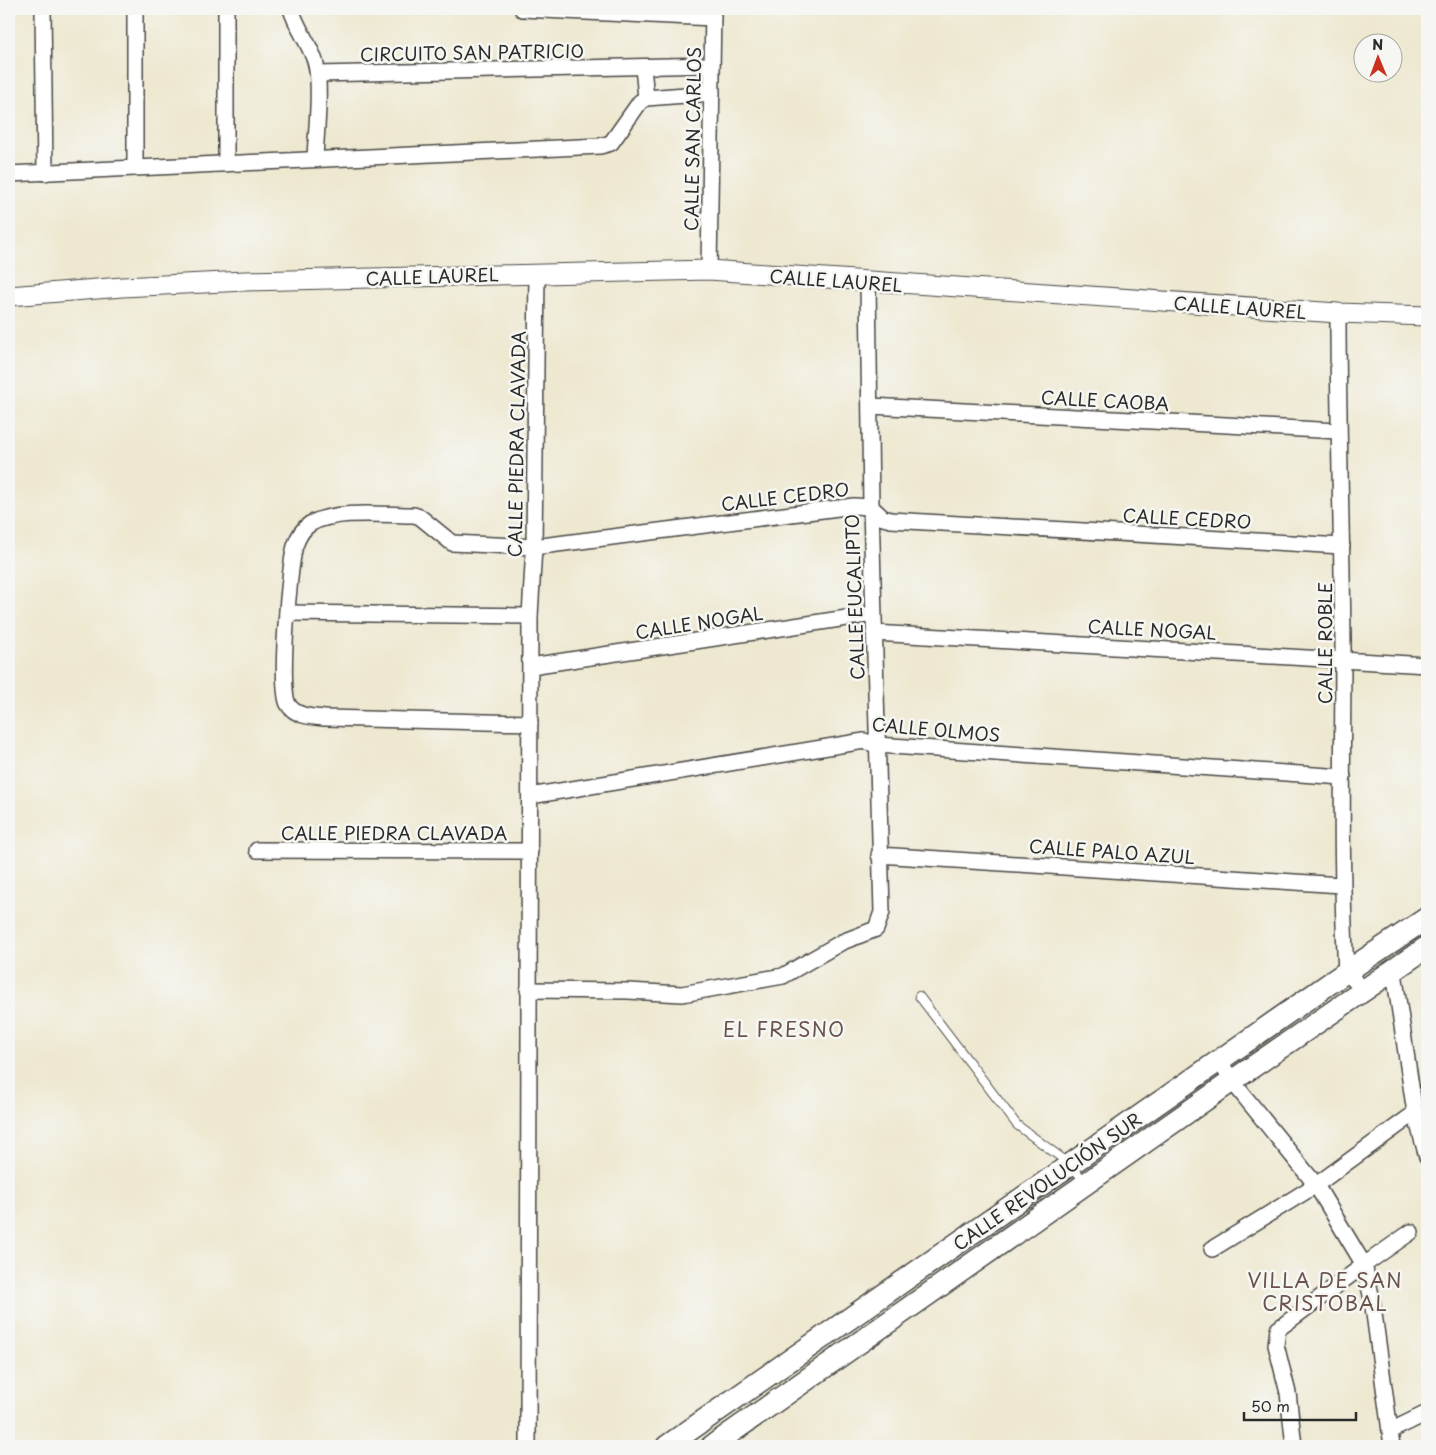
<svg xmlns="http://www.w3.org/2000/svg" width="1436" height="1455" viewBox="0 0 1436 1455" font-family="'Playpen Sans',sans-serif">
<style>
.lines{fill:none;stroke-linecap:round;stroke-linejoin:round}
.service-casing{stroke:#484744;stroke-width:10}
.minor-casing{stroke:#484744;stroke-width:18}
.tertiary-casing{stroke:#484744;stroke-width:21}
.secondary-casing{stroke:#484744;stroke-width:24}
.service{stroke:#fff;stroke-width:8}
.minor{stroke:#fff;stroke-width:15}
.tertiary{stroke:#fff;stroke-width:19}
.secondary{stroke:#fff;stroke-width:21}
.labels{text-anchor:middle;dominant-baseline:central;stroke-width:5;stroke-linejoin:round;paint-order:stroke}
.street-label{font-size:18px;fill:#2b2b2b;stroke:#f6f6f2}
.quarter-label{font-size:20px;letter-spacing:1px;fill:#6a534d;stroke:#f6f6f2}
</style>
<rect width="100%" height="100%" fill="#f6f6f2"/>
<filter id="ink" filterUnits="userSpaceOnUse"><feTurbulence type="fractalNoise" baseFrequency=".02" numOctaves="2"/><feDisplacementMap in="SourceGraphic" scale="10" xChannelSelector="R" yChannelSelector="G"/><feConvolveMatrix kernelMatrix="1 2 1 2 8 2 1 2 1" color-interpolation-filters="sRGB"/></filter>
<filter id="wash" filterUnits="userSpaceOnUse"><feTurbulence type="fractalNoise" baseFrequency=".0096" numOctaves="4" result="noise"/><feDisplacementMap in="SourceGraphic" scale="20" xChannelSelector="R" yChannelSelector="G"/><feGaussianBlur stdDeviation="1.12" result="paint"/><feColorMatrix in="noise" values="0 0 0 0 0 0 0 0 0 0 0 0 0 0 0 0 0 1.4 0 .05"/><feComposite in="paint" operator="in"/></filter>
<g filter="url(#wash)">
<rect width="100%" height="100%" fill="#eee8d0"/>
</g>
<g filter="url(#ink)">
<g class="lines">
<!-- service casing -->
<g class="service-casing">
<path id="service" d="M919,996L1017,1125L1071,1165L1085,1182"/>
</g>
<!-- minor casing -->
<g class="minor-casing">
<g id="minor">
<path d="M43,9L45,173"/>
<path d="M135,9V168"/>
<path d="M291,9C297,28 309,43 315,61C322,83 316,133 315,158"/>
<path d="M522,9L713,18"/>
<path d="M643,67L646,98"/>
<path d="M318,74L711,65"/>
<path d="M226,162V9"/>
<path d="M9,174L600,146L611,143L640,102L646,98L712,93"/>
<path d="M709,270L713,9"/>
<path d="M1338,313C1338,423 1342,533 1343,643C1343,752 1340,862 1346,972L1365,991"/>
<path d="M871,406L1338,431"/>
<path d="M287,613L530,616"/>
<path d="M874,633L1427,665"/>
<path d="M531,666L873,614"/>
<path d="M530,723L326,718C314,717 295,717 288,704C279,688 289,567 295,546C298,537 302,529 310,524C335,509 385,515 414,515L420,517L452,543L534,547L854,506L871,507L883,518L891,520L1342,546"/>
<path d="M530,796L864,741L877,745L1343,777"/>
<path d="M257,850L530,851"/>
<path d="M879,855L1341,885"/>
<path d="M1394,972L1415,1113L1427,1157"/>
<path d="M528,990L628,991L682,994L783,976L842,942L876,929L882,912L871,507L868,282"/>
<path d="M1219,1060L1232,1081L1316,1185L1364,1265L1372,1299L1392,1446"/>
<path d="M1212,1249L1316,1185L1415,1113"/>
<path d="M1390,1431L1427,1413"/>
<path d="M528,1446L530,616L534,547L537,273"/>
<path d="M1294,1446L1288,1393L1276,1345L1278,1329L1364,1265L1411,1232"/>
</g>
</g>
<!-- tertiary casing -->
<g class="tertiary-casing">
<path id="tertiary" d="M9,296L122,287L245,281L709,270L1338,313L1427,316"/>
</g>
<!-- secondary casing -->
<g class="secondary-casing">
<g id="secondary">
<path d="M667,1446L1346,972L1427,918"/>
<path d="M712,1446L1232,1081L1427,947"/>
</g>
</g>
<!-- service -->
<use href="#service" class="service"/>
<!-- minor -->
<use href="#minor" class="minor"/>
<!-- tertiary -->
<use href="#tertiary" class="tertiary"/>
<!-- secondary -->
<use href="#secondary" class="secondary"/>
</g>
</g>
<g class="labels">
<!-- street labels -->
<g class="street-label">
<text transform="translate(472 52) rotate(-1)">CIRCUITO SAN PATRICIO</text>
<text transform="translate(692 139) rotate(-89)">CALLE SAN CARLOS</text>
<text transform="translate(432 276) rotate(-2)">CALLE LAUREL</text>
<text transform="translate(836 280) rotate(4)">CALLE LAUREL</text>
<text transform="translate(1240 307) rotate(4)">CALLE LAUREL</text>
<text transform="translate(1105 400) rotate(3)">CALLE CAOBA</text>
<text transform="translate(516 444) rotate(-89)">CALLE PIEDRA CLAVADA</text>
<text transform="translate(785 496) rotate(-7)">CALLE CEDRO</text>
<text transform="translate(1187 518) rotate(3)">CALLE CEDRO</text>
<text transform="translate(854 597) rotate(-92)">CALLE EUCALIPTO</text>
<text transform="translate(699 622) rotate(-9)">CALLE NOGAL</text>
<text transform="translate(1152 629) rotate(3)">CALLE NOGAL</text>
<text transform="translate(1324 643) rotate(-90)">CALLE ROBLE</text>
<text transform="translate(936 729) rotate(5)">CALLE OLMOS</text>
<text x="394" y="832">CALLE PIEDRA CLAVADA</text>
<text transform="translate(1112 851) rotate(4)">CALLE PALO AZUL</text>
<text transform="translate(1047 1181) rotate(-35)">CALLE REVOLUCIÓN SUR</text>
</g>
<!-- quarter labels -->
<g class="quarter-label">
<text x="784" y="1029">EL FRESNO</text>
<text x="1325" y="1280">VILLA DE SAN<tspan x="1325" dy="23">CRISTOBAL</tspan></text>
</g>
</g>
<!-- margin -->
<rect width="1436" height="1455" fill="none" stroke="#f6f6f2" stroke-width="30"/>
<!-- north arrow -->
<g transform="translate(1378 58) rotate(359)"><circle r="24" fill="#f6f6f2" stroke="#a5a5a2"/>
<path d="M0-4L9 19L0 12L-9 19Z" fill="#c8321e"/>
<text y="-8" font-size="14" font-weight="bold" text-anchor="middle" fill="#2b2b2b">N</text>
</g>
<!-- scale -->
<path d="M1244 1412v8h112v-8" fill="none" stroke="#2b2b2b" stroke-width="2.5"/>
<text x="1251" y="1412" font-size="15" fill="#2b2b2b" stroke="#f6f6f2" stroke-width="4" paint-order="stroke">50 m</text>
</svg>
